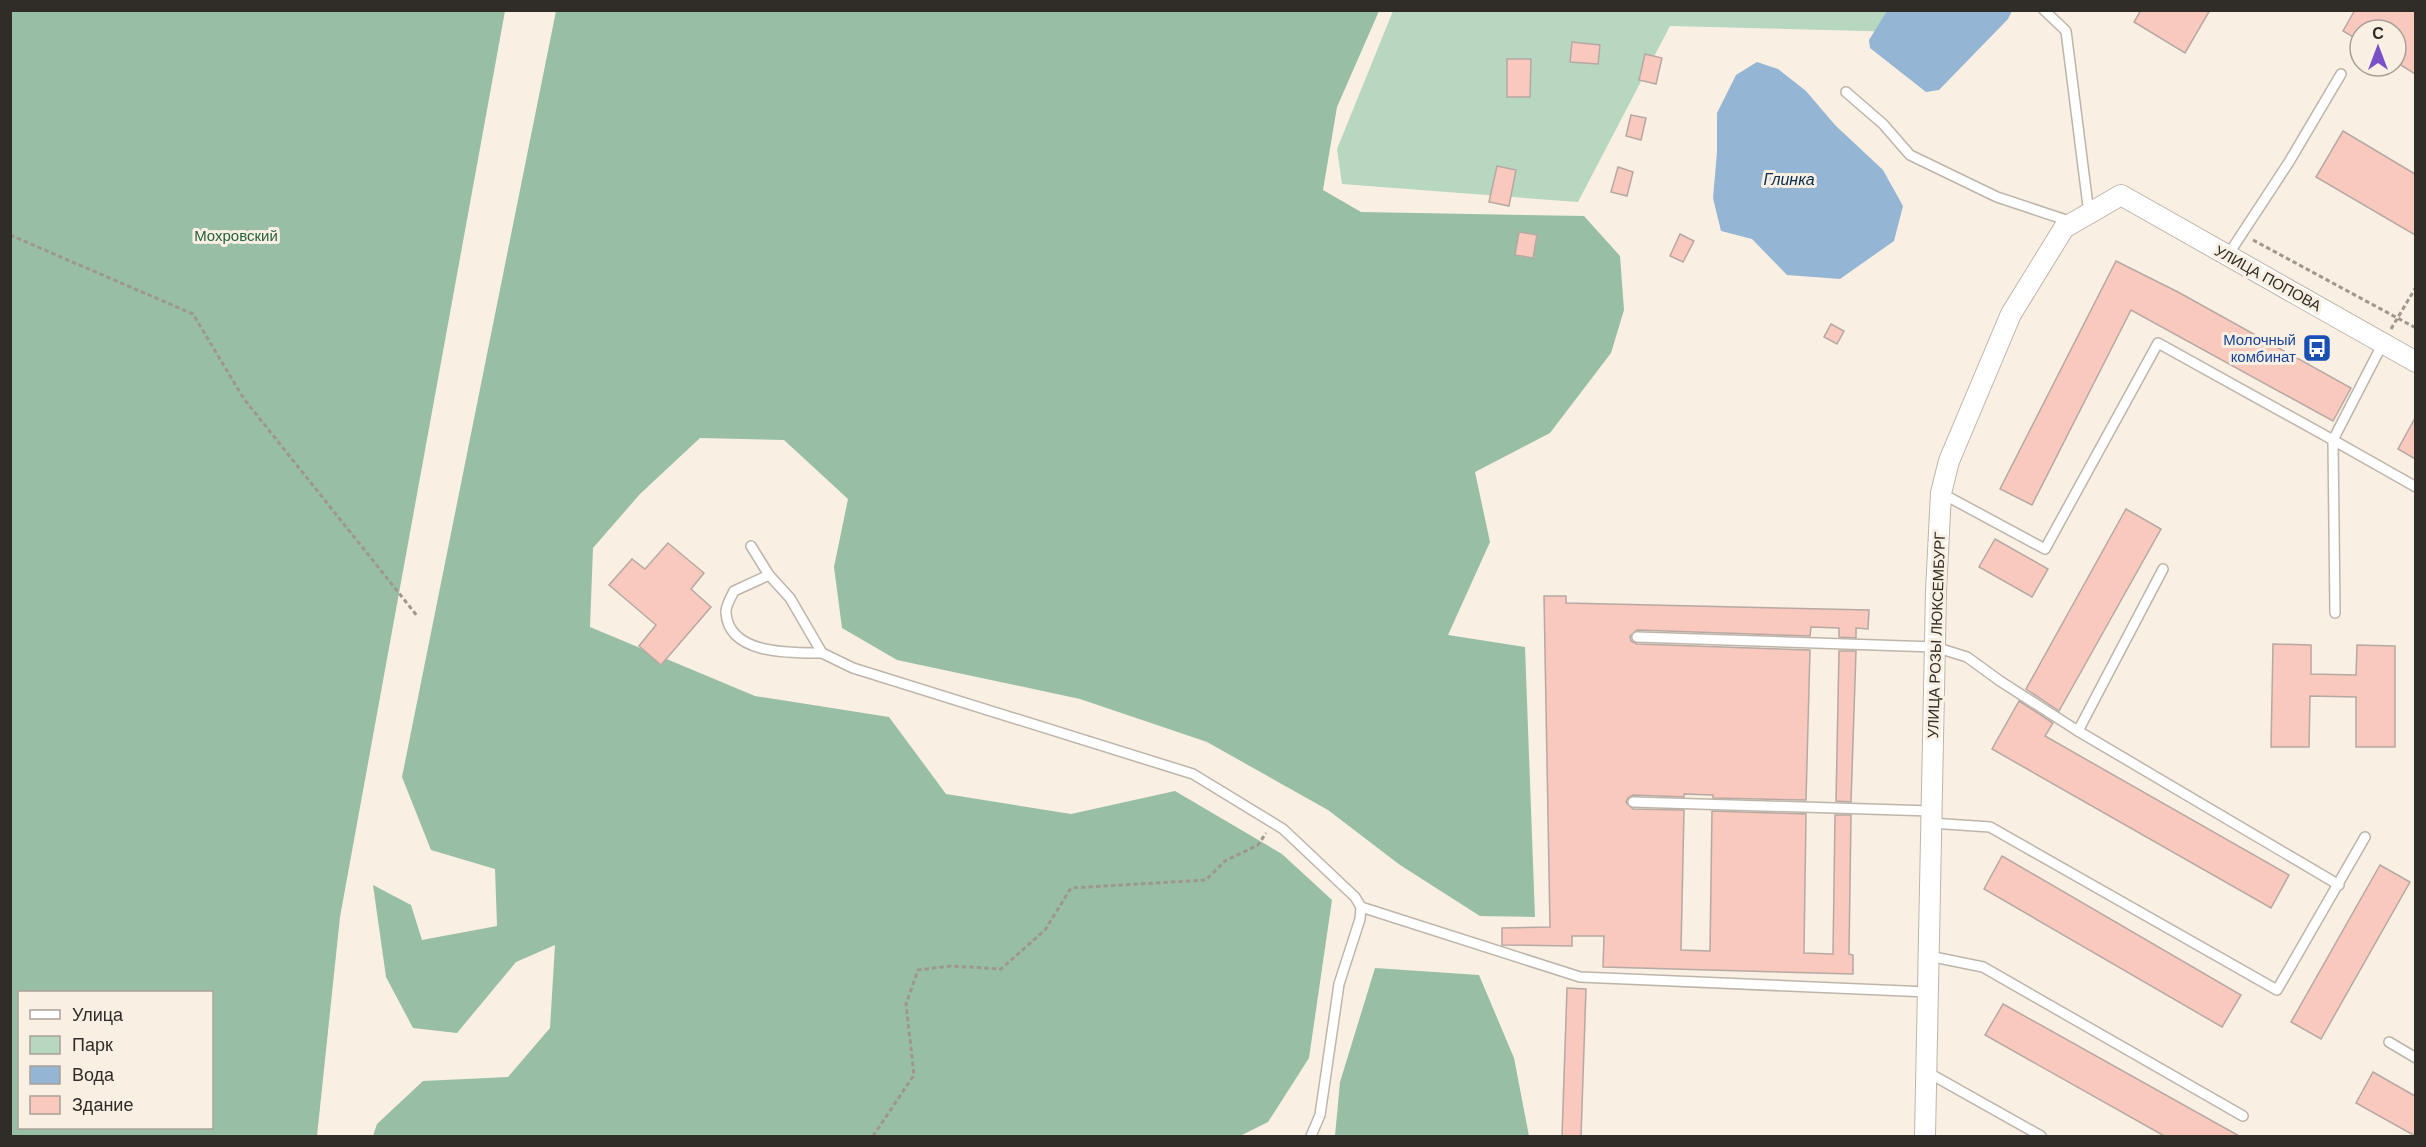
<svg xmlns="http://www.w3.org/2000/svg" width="2426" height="1147" viewBox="0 0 2426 1147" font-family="Helvetica,sans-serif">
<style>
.green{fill:#b7d7c1}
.forest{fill:#98bfa5;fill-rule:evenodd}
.water{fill:#94b5d3}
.building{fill:#f8c9bc;stroke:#b7a8a4;stroke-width:1.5}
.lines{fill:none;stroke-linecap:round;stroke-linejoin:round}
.service-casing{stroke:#beb5aa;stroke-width:12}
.minor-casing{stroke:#beb5aa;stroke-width:22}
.path{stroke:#9e978e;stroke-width:3;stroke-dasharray:4.5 3;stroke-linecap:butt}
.service{stroke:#fff;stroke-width:9}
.minor{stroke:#fff;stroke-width:20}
.labels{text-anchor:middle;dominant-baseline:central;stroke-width:6;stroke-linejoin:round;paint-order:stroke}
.park-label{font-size:15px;fill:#24623f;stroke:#f9efe3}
.street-label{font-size:15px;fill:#302d28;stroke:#f9efe3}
.transit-label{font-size:15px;fill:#164399;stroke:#f9efe3;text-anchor:end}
.water-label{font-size:16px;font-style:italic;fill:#072f4d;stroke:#f9efe3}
</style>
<rect width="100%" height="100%" fill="#f9efe3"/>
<!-- green -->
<path class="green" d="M1393,11H1999L1902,32L1670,26L1578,202L1342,184L1337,149Z"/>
<!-- forest -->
<g class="forest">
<path d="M10,11H505L340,917L317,1136H11ZM20,992H212V1128H20Z"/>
<path d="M556,11H1379L1337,107L1323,190L1361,212L1584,216L1620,256L1624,310L1611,353L1550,433L1475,472L1490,542L1448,635L1525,647L1535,917L1480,916L1400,865L1328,810L1207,742L1080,699L897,660L842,628L834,567L848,499L784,440L700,438L640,494L593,548L590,627L755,696L889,717L946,794L1071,814L1175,791L1282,854L1332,900L1309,1058L1268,1122L1240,1136H373L377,1124L423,1081L508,1077L550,1028L555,945L516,962L457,1033L413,1028L386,977L373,885L411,905L422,940L497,926L495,869L431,850L402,777Z"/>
<path d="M1375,968L1479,975L1514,1058L1529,1136H1335L1340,1082Z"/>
</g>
<!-- water -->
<g class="water">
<path d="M1887,11V10L2012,11L2008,19L1939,90L1926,92L1870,48L1869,40Z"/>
<path d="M1757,62L1778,69L1806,91L1835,125L1883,170L1903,206L1894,241L1840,279L1787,275L1752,239L1721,231L1713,198L1717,152V113L1736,75Z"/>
</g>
<!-- building -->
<g class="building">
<path d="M2141,10H2210L2185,53L2134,22Z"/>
<path d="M2355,10H2415V74L2396,62V30H2360V41L2343,31Z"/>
<path d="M1572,42L1600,45L1598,64L1570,62Z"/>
<path d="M1645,54L1662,58L1656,84L1639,80Z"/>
<path d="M1507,59H1531L1530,97H1507Z"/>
<path d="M1631,115L1646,118L1641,140L1626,136Z"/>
<path d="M2343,131L2415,174V235L2316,177Z"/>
<path d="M1497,166L1516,170L1509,206L1489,202Z"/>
<path d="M1618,167L1633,172L1627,196L1611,192Z"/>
<path d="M1519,232L1537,235L1533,258L1515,255Z"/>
<path d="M1680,234L1694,241L1683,262L1670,256Z"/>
<path d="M2116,261L2178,292L2351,388L2333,421L2131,310L2032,505L2000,489Z"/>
<path d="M1831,324L1844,331L1837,344L1824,337Z"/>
<path d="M2415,418V459L2398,449Z"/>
<path d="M2126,509L2161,529L2059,711L2026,689Z"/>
<path d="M1995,539L2048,569L2032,597L1979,567Z"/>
<path d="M668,543L704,573L691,589L711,607L661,665L639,646L656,625L609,585L632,559L645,569Z"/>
<path d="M1544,596H1566V603L1869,610L1868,629L1856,628V638L1839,637V628L1811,627L1810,636L1637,630L1630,636L1631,641L1637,644L1810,650L1806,800L1713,798V795L1684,794V797L1633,795L1628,798L1626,802L1633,809L1684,810L1681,950L1710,951L1712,811L1806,814L1804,953L1833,954L1835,815H1851L1849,954L1853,955V974L1603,967L1604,936H1572V946L1502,945V928L1550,927Z"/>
<path d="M2273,644L2311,645V674L2356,675L2357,645L2395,646V747H2356V697L2310,696L2309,747H2271Z"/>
<path d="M1839,651H1856L1851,802L1836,801Z"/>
<path d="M2019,701L2053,723L2045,736L2289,875L2271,908L1992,749Z"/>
<path d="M2002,856L2241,995L2222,1027L1984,889Z"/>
<path d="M2380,865L2410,882L2321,1039L2291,1022Z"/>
<path d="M1567,988L1586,989L1581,1137H1562Z"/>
<path d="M2003,1004L2241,1137H2166L1985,1035Z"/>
<path d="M2373,1072L2415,1096V1136L2356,1103Z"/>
</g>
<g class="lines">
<!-- service casing -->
<g class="service-casing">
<g id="service">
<path d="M2044,10L2066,31L2089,214"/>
<path d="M1846,92L1883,124L1910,155L1997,197L2072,222"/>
<path d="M2228,255L2289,162L2341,74"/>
<path d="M2383,343L2333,440L2416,487"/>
<path d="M1941,493L2045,549L2158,343L2333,440L2335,613"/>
<path d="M751,546L769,575L790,598L822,653L853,668L1193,774L1283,829L1355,897L1361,907L1360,919L1339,984L1320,1115L1311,1136"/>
<path d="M2163,569L2078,731L2339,885"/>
<path d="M769,575L734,591C731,597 725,607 726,613C729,655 791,653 822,653"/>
<path d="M1637,637L1935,647L1967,657L2000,681L2078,731"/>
<path d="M1633,802L1932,811"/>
<path d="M1931,823L1990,827L2277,990L2365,837"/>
<path d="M1361,907L1580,977L1928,992"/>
<path d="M1929,956L1983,967L2243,1116"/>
<path d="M2389,1042L2416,1058"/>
<path d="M1927,1072L2041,1136"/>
</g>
</g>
<!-- minor casing -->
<g class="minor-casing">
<path id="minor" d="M1925,1136L1936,591L1941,493L1949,461L2011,314L2064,228L2121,195L2416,362"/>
</g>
<!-- path -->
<g class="path">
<path d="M10,235L193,314L244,399L418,617"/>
<path d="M2253,240L2416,328"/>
<path d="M2391,329L2416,287"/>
<path d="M873,1136L914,1075L906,1004L918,970L951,966L1001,969L1045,930L1071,888L1206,880L1225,861L1258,845L1266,833"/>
</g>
<!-- service -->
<use href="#service" class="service"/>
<!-- minor -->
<use href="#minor" class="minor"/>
</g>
<!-- icons -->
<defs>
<g id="bus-square" transform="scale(1.5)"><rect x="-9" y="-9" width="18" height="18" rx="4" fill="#1a4fb4" stroke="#f9efe3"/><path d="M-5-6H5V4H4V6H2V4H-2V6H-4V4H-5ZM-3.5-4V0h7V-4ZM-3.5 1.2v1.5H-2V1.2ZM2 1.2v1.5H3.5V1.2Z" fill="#fff"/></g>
</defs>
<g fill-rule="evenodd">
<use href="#bus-square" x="2317" y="348"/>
</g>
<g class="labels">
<!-- park labels -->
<g class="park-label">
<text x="236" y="235">Мохровский</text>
</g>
<!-- street labels -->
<g class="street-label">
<text transform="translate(2268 278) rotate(29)">УЛИЦА ПОПОВА</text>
<text transform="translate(1936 635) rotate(-88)">УЛИЦА РОЗЫ ЛЮКСЕМБУРГ</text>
</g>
<!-- transit labels -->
<g class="transit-label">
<text x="2296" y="339">Молочный<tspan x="2296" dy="17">комбинат</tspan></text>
</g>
<!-- water labels -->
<g class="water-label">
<text x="1789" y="179">Глинка</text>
</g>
</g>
<!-- border -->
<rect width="2426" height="1147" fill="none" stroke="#302d28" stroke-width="24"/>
<!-- legend -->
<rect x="18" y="991" width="195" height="138" fill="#f9efe3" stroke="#a9a198" stroke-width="1.5"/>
<rect x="30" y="1010" width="30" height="9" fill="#ffffff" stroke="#a9a198" stroke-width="1.5"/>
<text x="72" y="1021" font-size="18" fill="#302d28">Улица</text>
<rect x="30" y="1036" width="30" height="18" fill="#b7d7c1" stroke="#a9a198" stroke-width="1.5"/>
<text x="72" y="1051" font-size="18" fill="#302d28">Парк</text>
<rect x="30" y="1066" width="30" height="18" fill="#94b5d3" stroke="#a9a198" stroke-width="1.5"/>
<text x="72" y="1081" font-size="18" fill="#302d28">Вода</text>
<rect x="30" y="1096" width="30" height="18" fill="#f8c9bc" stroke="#a9a198" stroke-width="1.5"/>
<text x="72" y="1111" font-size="18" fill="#302d28">Здание</text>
<!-- north arrow -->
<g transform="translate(2378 48)"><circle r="28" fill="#f9efe3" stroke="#a9a198" stroke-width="1.5"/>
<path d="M0-4.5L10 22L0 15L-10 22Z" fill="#7a4fc8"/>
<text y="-9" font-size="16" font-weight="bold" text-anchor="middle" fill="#302d28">С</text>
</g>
</svg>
